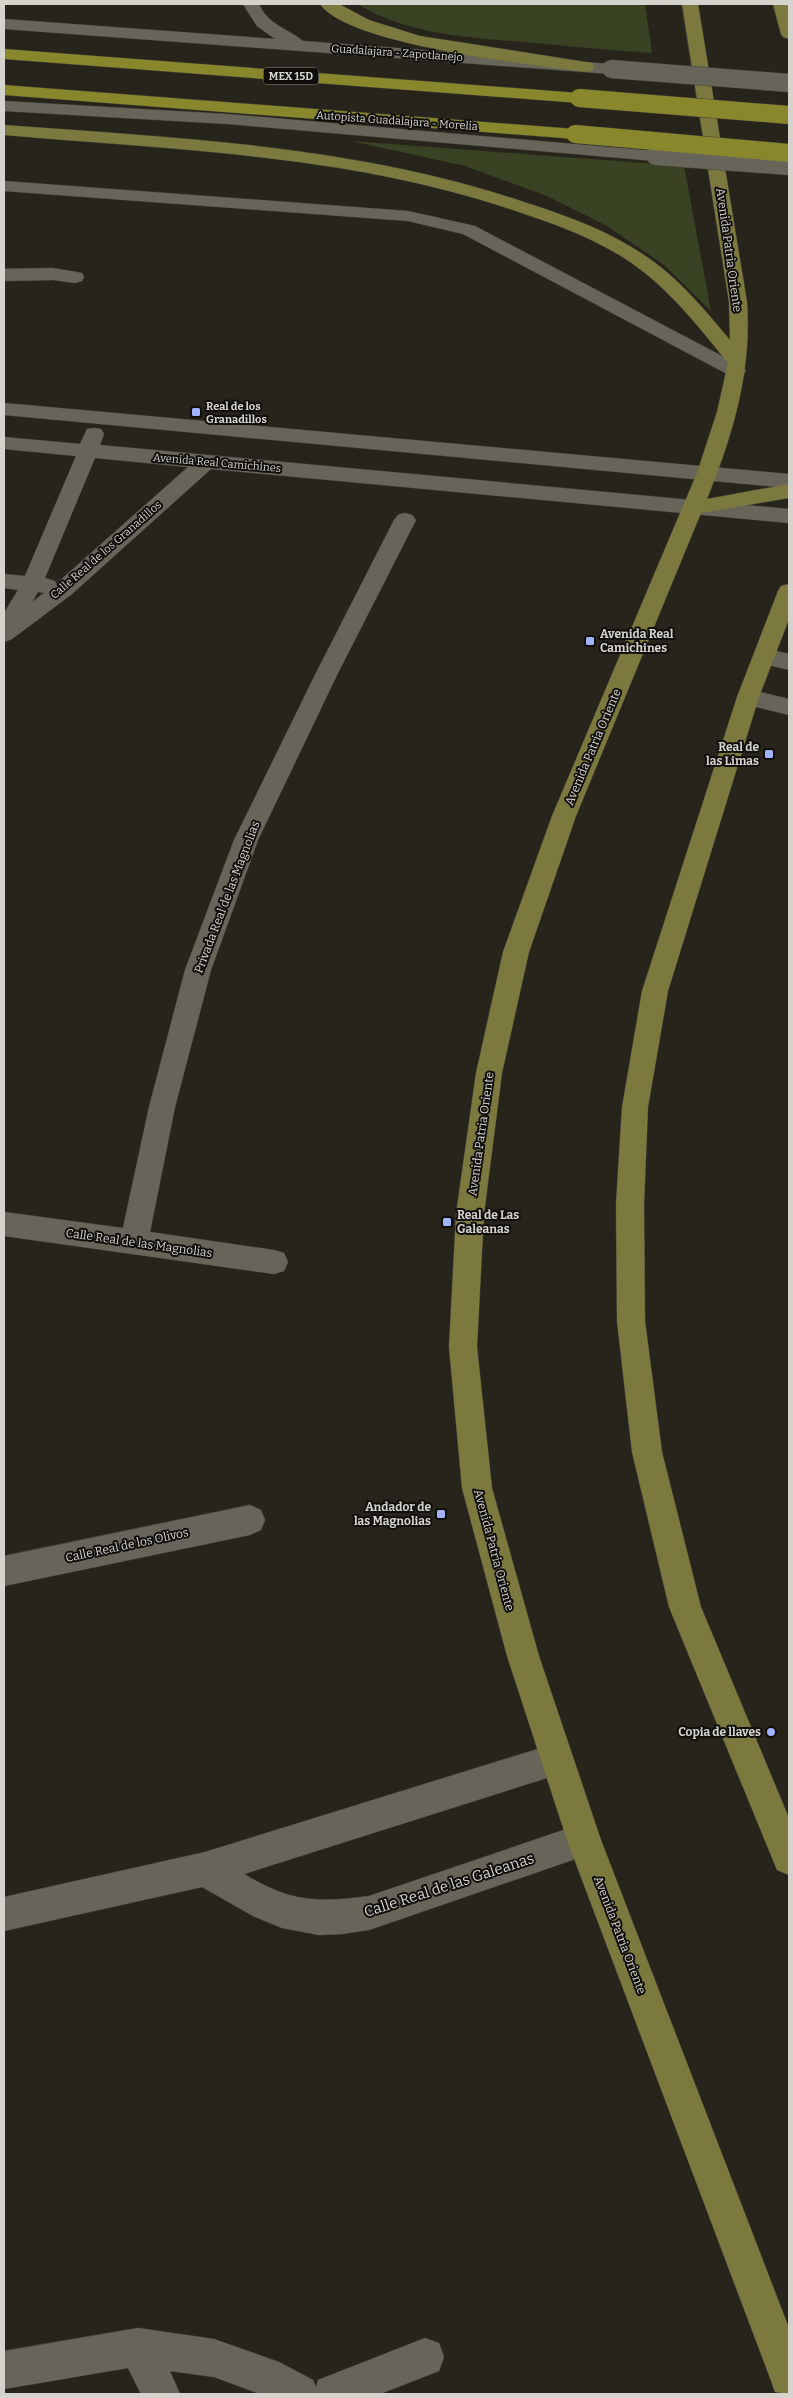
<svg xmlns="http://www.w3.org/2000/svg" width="793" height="2398" viewBox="0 0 793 2398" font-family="Bitter,serif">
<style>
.green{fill:#394223}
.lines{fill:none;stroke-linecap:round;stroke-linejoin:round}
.minor-casing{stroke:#434139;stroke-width:1}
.major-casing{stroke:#434139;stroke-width:1}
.highway-casing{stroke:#434139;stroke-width:1}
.minor{fill:#676559;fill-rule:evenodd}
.major{fill:#7b793d;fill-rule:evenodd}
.highway{fill:#88872b;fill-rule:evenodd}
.minor-bridge-casing{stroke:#434139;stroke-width:19;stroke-linecap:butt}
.highway-bridge-casing{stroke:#434139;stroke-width:19;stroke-linecap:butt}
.minor-bridge{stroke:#676559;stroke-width:18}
.highway-bridge{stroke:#88872b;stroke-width:18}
.poi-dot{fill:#a3b2fd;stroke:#0f0e0a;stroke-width:2}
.labels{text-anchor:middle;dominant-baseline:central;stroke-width:4;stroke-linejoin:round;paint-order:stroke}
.far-street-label{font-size:11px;fill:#d5d3cd;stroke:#0f0e0a}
.shield{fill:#0f0e0a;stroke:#9a9892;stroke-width:1}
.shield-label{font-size:11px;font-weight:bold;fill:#d5d3cd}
.far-poi-label{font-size:11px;font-weight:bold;fill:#d5d3cd;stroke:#0f0e0a;text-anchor:start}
.street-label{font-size:12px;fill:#d5d3cd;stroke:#0f0e0a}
.poi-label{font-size:12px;font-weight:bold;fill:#d5d3cd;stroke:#0f0e0a;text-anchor:end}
.near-street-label{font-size:15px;fill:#d5d3cd;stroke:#0f0e0a}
</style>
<rect width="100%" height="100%" fill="#27251b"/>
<!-- green -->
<g class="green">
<path d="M357,4H645L652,53C609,50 566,46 523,42C463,37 411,35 357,4Z"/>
<path d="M351,141L684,166L711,311L664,265L607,226L547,196L465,166Z"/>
</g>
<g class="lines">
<!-- minor casing -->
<g class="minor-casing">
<g id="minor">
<path d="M243,4H259C268,25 287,28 303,41L611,64L617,65L619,69L617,73L611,74L4,29V19L275,39L257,26Z"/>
<path d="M4,101L227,114L655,151L661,152L664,156L661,160L655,161L227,124L4,111Z"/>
<path d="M4,181L408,211L475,226L743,367L746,371L743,375L736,377L729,375L463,234L408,221L4,191Z"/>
<path d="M53,268L82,273L84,277L82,281L75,283L53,280L4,281V269Z"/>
<path d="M4,403L789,474V488L4,415Z"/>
<path d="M94,428L101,429L104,434L100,445L789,509V523L211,469L72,594L12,639L4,642V613L18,590L4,588V574L25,576L76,456L4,449V437L80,444L87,429ZM95,458L188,467L56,584L55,581L45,578ZM38,592L44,593L32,602Z"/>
<path d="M405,513L412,515L416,520L337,675L258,840L211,970L175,1107L150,1232L274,1250L284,1253L288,1262L284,1271L274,1274L4,1236V1212L123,1228L149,1107L185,970L234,840L315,675L394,520L398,515Z"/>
<path d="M764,648L789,654V670L756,662L753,656L756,650Z"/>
<path d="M748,689L789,699V715L740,703L737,697L740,691Z"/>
<path d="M250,1505L261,1510L265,1520L261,1530L250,1535L4,1586V1556Z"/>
<path d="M557,1743L569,1747L573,1759L569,1771L244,1874C291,1902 316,1903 369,1896L584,1823L596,1828L601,1840L596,1852L369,1930L342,1934L319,1935L282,1928L253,1916L202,1887L4,1931V1897L205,1852Z"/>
<path d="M138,2328L214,2339L279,2362L313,2380L316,2387L318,2380L425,2338L439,2343L444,2357L439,2371L380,2394H260L214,2377L170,2371L180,2394H141L128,2368L4,2389V2351Z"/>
</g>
</g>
<!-- major casing -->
<g class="major-casing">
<g id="major">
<path d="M320,4H339L369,20L420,36L586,62L592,63L594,67L592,71L586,72C534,65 348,45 320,4Z"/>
<path d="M682,4H698L747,302C752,371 733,435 707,499L789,484V498L701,513L576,816L529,952L502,1073L484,1214L477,1347L492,1488L539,1656L601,1840L789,2328V2394L775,2392L770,2378L567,1840L507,1656L462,1488L449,1347L456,1214L476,1073L503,952L552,816L697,473L717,412L728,363C699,327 671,291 633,264C596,238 552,223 510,209C346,154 174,150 4,135V125C177,138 352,145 518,200C561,214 606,229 644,255C678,277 704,309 730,340L729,302Z"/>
<path d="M773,4H789V39L783,37L781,34Z"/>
<path d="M789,584V619L759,697L668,991L648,1107L644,1204L645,1321L662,1452L701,1607L789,1818V1875L777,1870L669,1607L632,1452L617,1321L616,1204L622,1107L642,991L737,697L778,591L781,586Z"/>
</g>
</g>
<!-- highway casing -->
<g class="highway-casing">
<g id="highway">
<path d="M4,49L579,93L585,94L587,98L585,102L579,103L4,59Z"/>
<path d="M4,85L575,129L581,130L584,134L581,138L575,139L4,95Z"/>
</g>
</g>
<!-- minor -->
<use href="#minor" class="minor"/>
<!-- major -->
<use href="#major" class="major"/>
<!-- highway -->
<use href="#highway" class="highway"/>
<!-- minor-bridge casing -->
<g class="minor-bridge-casing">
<g id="minor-bridge">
<path d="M611,69L789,83"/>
<path d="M655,156L789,166"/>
</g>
</g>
<!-- highway-bridge casing -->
<g class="highway-bridge-casing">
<g id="highway-bridge">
<path d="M579,98L789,115"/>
<path d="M575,134L789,153"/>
</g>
</g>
<!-- minor-bridge -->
<use href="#minor-bridge" class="minor-bridge"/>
<!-- highway-bridge -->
<use href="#highway-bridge" class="highway-bridge"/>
</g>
<!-- markers -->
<g class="poi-dot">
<rect x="191" y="407" width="10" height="10" rx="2.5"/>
<rect x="585" y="636" width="10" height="10" rx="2.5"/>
<rect x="764" y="749" width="10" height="10" rx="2.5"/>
<rect x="442" y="1217" width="10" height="10" rx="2.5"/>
<rect x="436" y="1509" width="10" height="10" rx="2.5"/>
<circle cx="771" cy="1732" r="5"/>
</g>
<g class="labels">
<!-- far-street labels -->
<g class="far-street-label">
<text transform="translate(397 53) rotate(4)">Guadalajara - Zapotlanejo</text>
<text transform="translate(397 121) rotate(4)">Autopista Guadalajara - Morelia</text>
<text transform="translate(217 463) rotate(5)">Avenida Real Camichines</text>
<text transform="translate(106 550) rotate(-41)">Calle Real de los Granadillos</text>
</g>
<!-- shield labels -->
<rect class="shield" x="263.5" y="67.5" width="55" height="17" rx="4"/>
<g class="shield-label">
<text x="291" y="76">MEX 15D</text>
</g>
<!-- far-poi labels -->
<g class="far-poi-label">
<text x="206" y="406">Real de los<tspan x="206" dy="13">Granadillos</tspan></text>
</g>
<!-- street labels -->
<g class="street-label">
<text transform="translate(729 250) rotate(82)">Avenida Patria Oriente</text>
<text transform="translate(593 747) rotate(-67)">Avenida Patria Oriente</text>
<text transform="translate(227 897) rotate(-69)">Privada Real de las Magnolias</text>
<text transform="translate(481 1134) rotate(-82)">Avenida Patria Oriente</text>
<text transform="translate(139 1243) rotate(8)">Calle Real de las Magnolias</text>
<text transform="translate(127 1545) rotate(-12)">Calle Real de los Olivos</text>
<text transform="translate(494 1550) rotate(75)">Avenida Patria Oriente</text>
<text transform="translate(620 1935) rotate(69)">Avenida Patria Oriente</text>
</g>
<!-- poi labels -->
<g class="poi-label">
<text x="600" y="634" text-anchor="start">Avenida Real<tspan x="600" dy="14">Camichines</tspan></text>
<text x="759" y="747">Real de<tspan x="759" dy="14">las Limas</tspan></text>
<text x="457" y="1215" text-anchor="start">Real de Las<tspan x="457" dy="14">Galeanas</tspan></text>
<text x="431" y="1507">Andador de<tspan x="431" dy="14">las Magnolias</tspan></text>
<text x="761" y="1732">Copia de llaves</text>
</g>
<!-- near-street labels -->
<g class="near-street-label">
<text transform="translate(449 1885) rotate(-18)">Calle Real de las Galeanas</text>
</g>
</g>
<!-- border -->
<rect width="793" height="2398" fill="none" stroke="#d5d3cd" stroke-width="10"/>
</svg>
